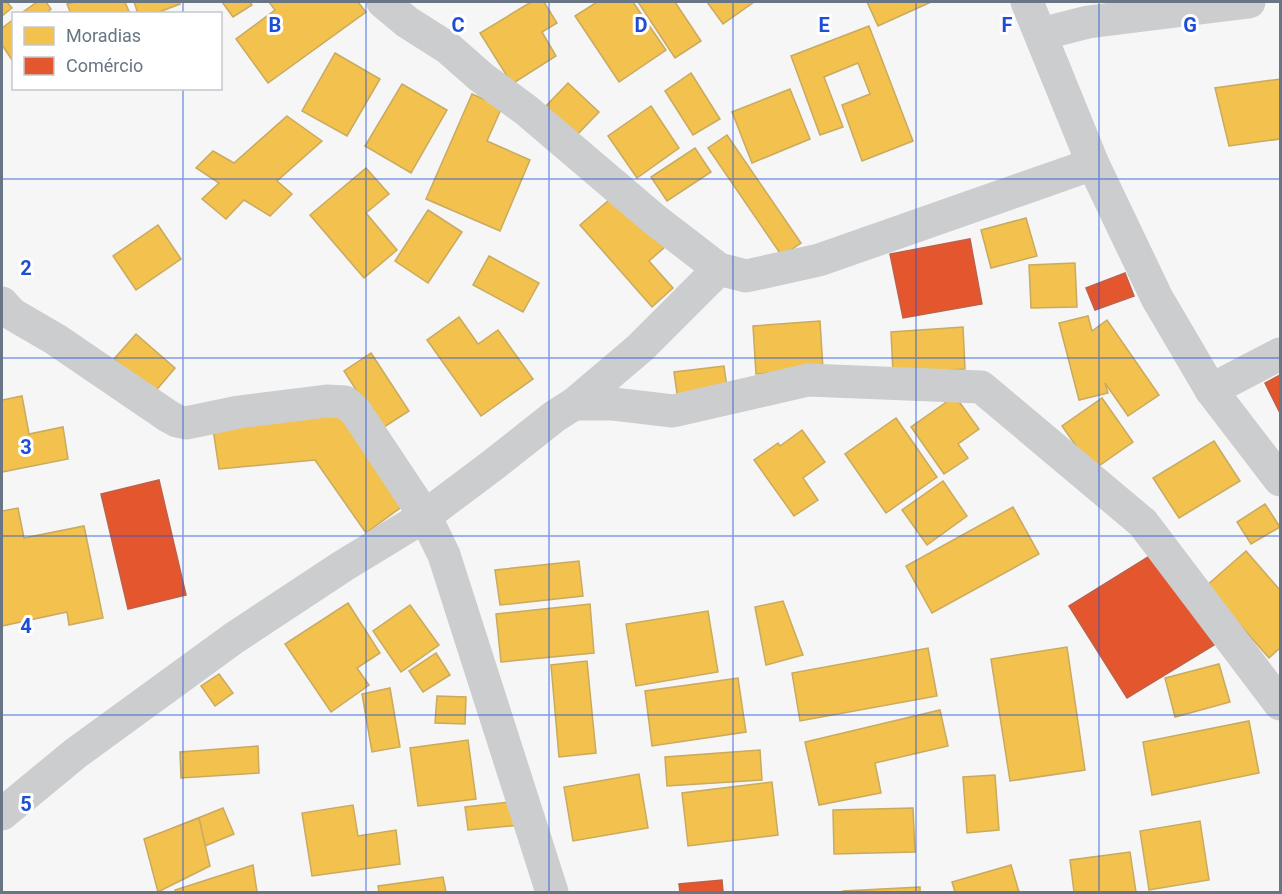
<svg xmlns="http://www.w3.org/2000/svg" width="1282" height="894" viewBox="0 0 1282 894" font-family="Roboto,sans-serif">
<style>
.homes{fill:#f2c14e;stroke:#c9aa5e;stroke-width:1.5}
.shops{fill:#e4572e;stroke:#bf6048;stroke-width:1.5}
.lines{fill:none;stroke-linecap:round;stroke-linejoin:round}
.street{stroke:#cccdcf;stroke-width:33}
.grid{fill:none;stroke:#1d4ed8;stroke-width:1.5;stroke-opacity:0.55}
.grid-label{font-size:20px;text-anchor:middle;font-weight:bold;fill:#1d4ed8;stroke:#fff;stroke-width:6;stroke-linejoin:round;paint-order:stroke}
</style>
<rect width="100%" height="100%" fill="#f6f6f6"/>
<!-- homes -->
<g class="homes">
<path d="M2,2H7L12,8L2,16Z"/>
<path d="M37,2H46L51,9L45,14H20Z"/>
<path d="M75,2H125L130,14H71L67,4Z"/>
<path d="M134,2H179L180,4L154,14H138Z"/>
<path d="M222,2H250L252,5L233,17Z"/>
<path d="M269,2H358L366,12L268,83L236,39L275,10Z"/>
<path d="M531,2H544L557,23L542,32L556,56L512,84L480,33Z"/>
<path d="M597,2H633L666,50L619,82L575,16Z"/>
<path d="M638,2H675L701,41L675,58Z"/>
<path d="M707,2H754L723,24Z"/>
<path d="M867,2H931L878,26Z"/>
<path d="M14,19V59L12,60L2,45V28Z"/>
<path d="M869,26L913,141L862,161L842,105L870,94L858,63L824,77L843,127L820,135L791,56Z"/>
<path d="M335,53L380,79L347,136L302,111Z"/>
<path d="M691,73L720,119L693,135L665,91Z"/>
<path d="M1280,79V139L1229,146L1215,88Z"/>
<path d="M568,83L599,112L575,137L545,107Z"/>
<path d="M402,84L447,110L411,173L365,146Z"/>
<path d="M790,89L810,139L752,163L732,112Z"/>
<path d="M472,94L502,107L487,141L530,160L500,231L426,199Z"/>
<path d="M651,106L679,148L637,178L608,136Z"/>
<path d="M287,116L322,141L277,181L292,194L270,216L244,200L226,219L202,199L219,183L196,168L213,151L234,163Z"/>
<path d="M727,135L801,243L782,256L708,148Z"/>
<path d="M695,148L711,172L667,201L651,177Z"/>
<path d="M366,168L389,194L366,213L397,250L364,278L310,215Z"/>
<path d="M617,193L665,247L649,261L673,288L652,307L580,225Z"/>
<path d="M428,210L462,232L428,283L395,261Z"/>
<path d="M1026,218L1037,256L991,268L981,230Z"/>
<path d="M158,225L181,259L136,290L113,256Z"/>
<path d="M489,256L539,283L523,312L473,285Z"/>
<path d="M1075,263L1077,307L1031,308L1029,265Z"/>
<path d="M1088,316L1092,331L1107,320L1159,395L1128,416L1105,383L1108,393L1079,400L1059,323Z"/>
<path d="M459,317L478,344L498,330L533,379L481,416L427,340Z"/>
<path d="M820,321L823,369L756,374L753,326Z"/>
<path d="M963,327L965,369L893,373L891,332Z"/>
<path d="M136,334L175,368L154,393L114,359Z"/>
<path d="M371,353L409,411L381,429L344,371Z"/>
<path d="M724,366L728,395L678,401L674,372Z"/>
<path d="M22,396L29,434L63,427L68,459L2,472V400Z"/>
<path d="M955,396L979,429L958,444L968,458L944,474L911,427Z"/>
<path d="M1102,398L1133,442L1093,470L1062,426Z"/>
<path d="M344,414L407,503L366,533L315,460L219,469L213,429Z"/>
<path d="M896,418L937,477L886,513L845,454Z"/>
<path d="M802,430L825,462L803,478L818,500L794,516L754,460L778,443L780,446Z"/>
<path d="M1214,441L1240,481L1179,518L1153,478Z"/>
<path d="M943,481L967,516L927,545L902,510Z"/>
<path d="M1265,504L1280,527L1251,544L1237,522Z"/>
<path d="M1013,507L1039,554L932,613L906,566Z"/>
<path d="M18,508L24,538L84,526L103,618L69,625L67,612L2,626V511Z"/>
<path d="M1246,551L1280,590V648L1269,658L1206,586Z"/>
<path d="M579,561L583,596L500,605L495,570Z"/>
<path d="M783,601L803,655L766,665L755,607Z"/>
<path d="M348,603L380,653L357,668L369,685L331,712L285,644Z"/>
<path d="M590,604L594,653L501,662L496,614Z"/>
<path d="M410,605L439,645L401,672L373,631Z"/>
<path d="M708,611L718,672L636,686L626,624Z"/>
<path d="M1067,647L1085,770L1010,781L991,659Z"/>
<path d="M928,648L937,696L800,721L792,673Z"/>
<path d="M436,653L450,675L423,692L409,671Z"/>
<path d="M587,661L596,753L559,757L551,665Z"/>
<path d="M1219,664L1230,702L1175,717L1165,678Z"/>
<path d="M219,674L233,693L215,706L201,686Z"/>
<path d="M738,678L746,732L652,746L645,691Z"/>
<path d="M390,688L400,747L372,752L362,694Z"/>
<path d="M437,696L466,697L465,724L435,723Z"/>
<path d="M940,710L948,746L875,763L881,793L819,805L805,742Z"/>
<path d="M1249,721L1259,773L1152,795L1143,742Z"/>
<path d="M468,740L476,799L418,806L410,748Z"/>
<path d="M258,746L259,773L181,778L180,752Z"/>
<path d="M760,750L762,780L667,786L665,757Z"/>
<path d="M639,774L648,828L573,841L564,787Z"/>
<path d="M995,775L999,830L967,833L963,777Z"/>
<path d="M772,782L778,835L688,846L682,793Z"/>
<path d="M519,801L522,825L468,830L465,807Z"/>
<path d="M353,805L358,836L396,830L400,864L312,876L302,813Z"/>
<path d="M223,808L234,834L183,855L173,828Z"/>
<path d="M913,808L915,852L834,854L833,810Z"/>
<path d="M199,818L210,866L158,892L144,839Z"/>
<path d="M1200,821L1209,880L1149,890L1140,831Z"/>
<path d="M1130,852L1136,892H1074L1070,860Z"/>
<path d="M253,865L257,892H175V890Z"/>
<path d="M1011,865L1019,892H955L952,882Z"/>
<path d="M443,877L446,892H379L378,886Z"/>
<path d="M920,887V892H843V891Z"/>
</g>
<!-- shops -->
<g class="shops">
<path d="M970,239L982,304L903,318L890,254Z"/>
<path d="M1125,273L1134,296L1095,310L1086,288Z"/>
<path d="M1280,375V413L1265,383Z"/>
<path d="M159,480L186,595L128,609L101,494Z"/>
<path d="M1156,552L1214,645L1127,698L1069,606Z"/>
<path d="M722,880L723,892H680L679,884Z"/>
</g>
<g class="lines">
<!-- street -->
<g class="street">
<path d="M383,2L407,22L448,48L481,77L526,110L654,219L719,269L746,276L819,260L1093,164"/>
<path d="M1027,2L1093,164L1157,298L1211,390L1280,480"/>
<path d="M1041,34L1088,22L1249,2"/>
<path d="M2,303L12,314L55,339L168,416L177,421L186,423L239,412L327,401L345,402L356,412L425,516L444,555L552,892"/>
<path d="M1211,390L1280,354"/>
<path d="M574,404H613L673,411L808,380L981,387L1143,523L1280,704"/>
<path d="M2,814L76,753L234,638L343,566L425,516L493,465L555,416L574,404L640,348L719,269"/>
</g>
</g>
<!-- grid -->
<path class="grid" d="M183,2V14M366,2V892M549,2V892M733,2V892M916,2V892M1099,2V892M183,88V892M2,179H1280M2,358H1280M2,536H1280M2,715H1280"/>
<g class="grid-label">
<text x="275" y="32">B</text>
<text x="458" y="32">C</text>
<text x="641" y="32">D</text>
<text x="824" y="32">E</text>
<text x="1007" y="32">F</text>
<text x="1190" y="32">G</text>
<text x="26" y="275">2</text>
<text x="26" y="454">3</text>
<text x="26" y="633">4</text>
<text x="26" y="811">5</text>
</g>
<!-- border -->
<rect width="1282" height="894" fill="none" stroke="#687584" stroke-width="6"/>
<!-- legend -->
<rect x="12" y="12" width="210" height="78" fill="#ffffff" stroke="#c3c8ce" stroke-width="1.5"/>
<rect x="24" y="27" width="30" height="18" fill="#f2c14e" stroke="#c3c8ce" stroke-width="1.5"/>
<text x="66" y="42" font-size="18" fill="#687584">Moradias</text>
<rect x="24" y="57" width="30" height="18" fill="#e4572e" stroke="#c3c8ce" stroke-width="1.5"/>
<text x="66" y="72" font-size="18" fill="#687584">Comércio</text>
</svg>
